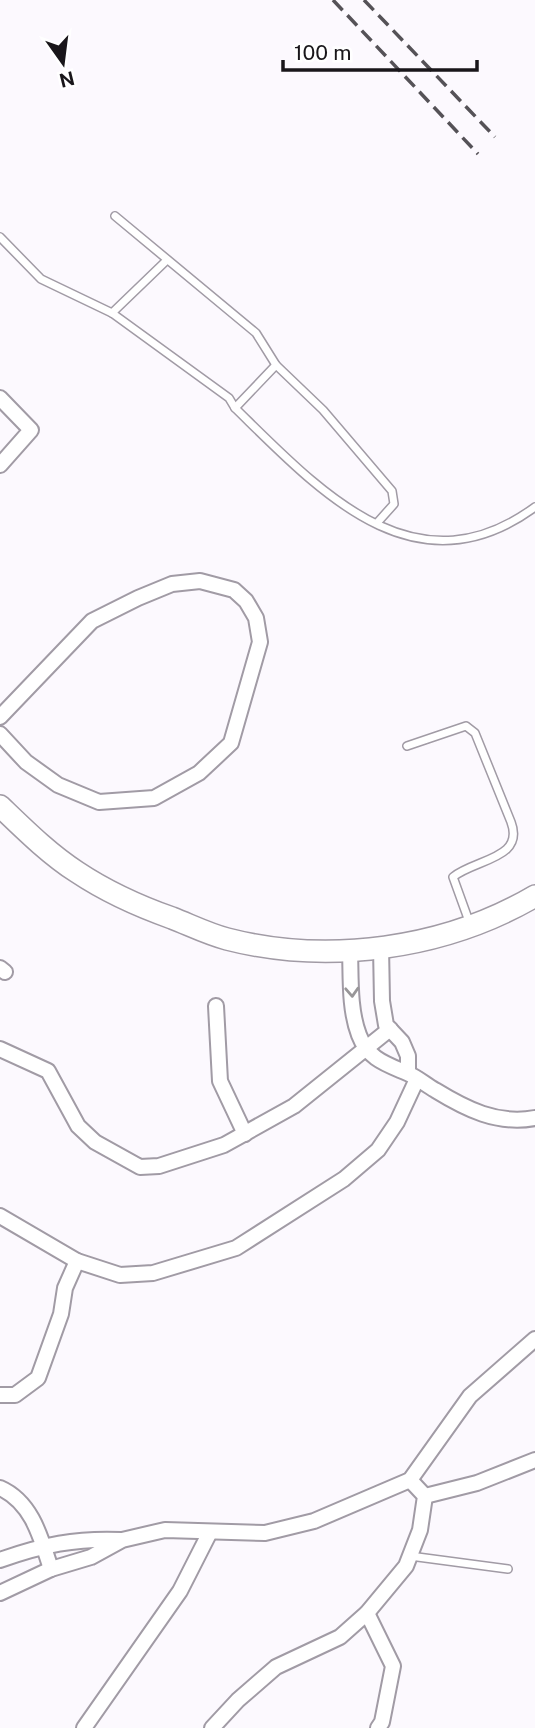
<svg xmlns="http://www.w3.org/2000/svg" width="535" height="1728" viewBox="0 0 535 1728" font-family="'Public Sans',sans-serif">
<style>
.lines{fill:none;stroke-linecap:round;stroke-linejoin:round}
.lane-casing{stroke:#a19ba5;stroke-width:10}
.street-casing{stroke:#a19ba5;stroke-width:18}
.secondary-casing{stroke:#a19ba5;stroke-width:24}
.lane{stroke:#fff;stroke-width:7}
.street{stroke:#fff;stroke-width:14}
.secondary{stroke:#fff;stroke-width:21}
.rail{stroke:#555257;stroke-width:3.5;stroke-dasharray:14 7;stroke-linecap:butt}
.oneway{stroke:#989698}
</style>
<rect width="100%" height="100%" fill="#fcf9fe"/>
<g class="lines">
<!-- lane casing -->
<g class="lane-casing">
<g id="lane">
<path d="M115,216L256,333L276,365L323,410L392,491L394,504L377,523"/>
<path d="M0,237L41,279L112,313L229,398L235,408C318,489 414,596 535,507"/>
<path d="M112,313L167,260"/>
<path d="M235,408L276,365"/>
<path d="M407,746L466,726L475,733L511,822C525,859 475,859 453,877L470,924"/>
<path d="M410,1556L508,1569"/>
</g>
</g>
<!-- street casing -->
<g class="street-casing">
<g id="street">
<path d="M0,398L31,430L0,465"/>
<path d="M0,717L92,621L138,598L172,584L200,581L234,590L246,601L256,618L260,642L231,743L199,773L154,798L99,802L58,785L26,762L0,734"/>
<path d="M381,947L382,1001L386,1025L402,1042L408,1056V1073"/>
<path d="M350,950C351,977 349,1009 359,1035C368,1059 386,1064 407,1073C417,1077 426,1085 435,1090C466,1109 497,1125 535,1118"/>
<path d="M0,968L5,972"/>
<path d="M216,1006L220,1081L245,1134"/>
<path d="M0,1049L48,1071L78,1126L95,1142L140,1167L159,1166L224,1145L294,1106L390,1029"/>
<path d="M0,1216L77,1261L120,1275L153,1273L236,1248L344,1179L378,1150L397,1122L417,1079"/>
<path d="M0,1395H15L38,1378L61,1314L65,1288L77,1261"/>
<path d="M0,1488C32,1502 41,1538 51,1569"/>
<path d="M425,1496L477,1483L535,1460"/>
<path d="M0,1560C42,1545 76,1538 121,1540"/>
<path d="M0,1593L51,1569L91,1557L122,1540L165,1530L265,1533L314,1521L410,1480L470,1396L535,1339"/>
<path d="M367,1613L393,1666L382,1722L378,1728"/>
<path d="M84,1728L180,1591L210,1532"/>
<path d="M212,1728L238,1700L276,1667L340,1637L367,1613L406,1566L420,1530L425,1496L410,1480"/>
</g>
</g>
<!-- secondary casing -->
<g class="secondary-casing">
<path id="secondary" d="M0,806C24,829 49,854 77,872C107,892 138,906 172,918C190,925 208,934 227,939C328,965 445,949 535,896"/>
</g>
<!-- lane -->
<use href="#lane" class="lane"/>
<!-- street -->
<use href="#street" class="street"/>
<!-- secondary -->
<use href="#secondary" class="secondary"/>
<!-- rail -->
<g class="rail">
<path d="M333,0L478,154"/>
<path d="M364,0L495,137"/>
</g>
</g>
<!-- one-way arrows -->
<defs><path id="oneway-chevron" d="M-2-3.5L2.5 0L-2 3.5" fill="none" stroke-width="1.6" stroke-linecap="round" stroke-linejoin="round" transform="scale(1.75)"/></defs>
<use class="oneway" href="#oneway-chevron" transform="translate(352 992) rotate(87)"/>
<!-- north arrow -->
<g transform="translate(63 63) rotate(166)" stroke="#ffffff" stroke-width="5" paint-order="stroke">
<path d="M0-5L12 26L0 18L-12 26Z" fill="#19161a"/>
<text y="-10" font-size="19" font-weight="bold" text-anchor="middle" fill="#19161a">N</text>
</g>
<!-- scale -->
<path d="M283 60v10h194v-10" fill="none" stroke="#19161a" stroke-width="3.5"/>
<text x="294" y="60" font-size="21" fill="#19161a" stroke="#ffffff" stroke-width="5" paint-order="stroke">100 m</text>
</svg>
